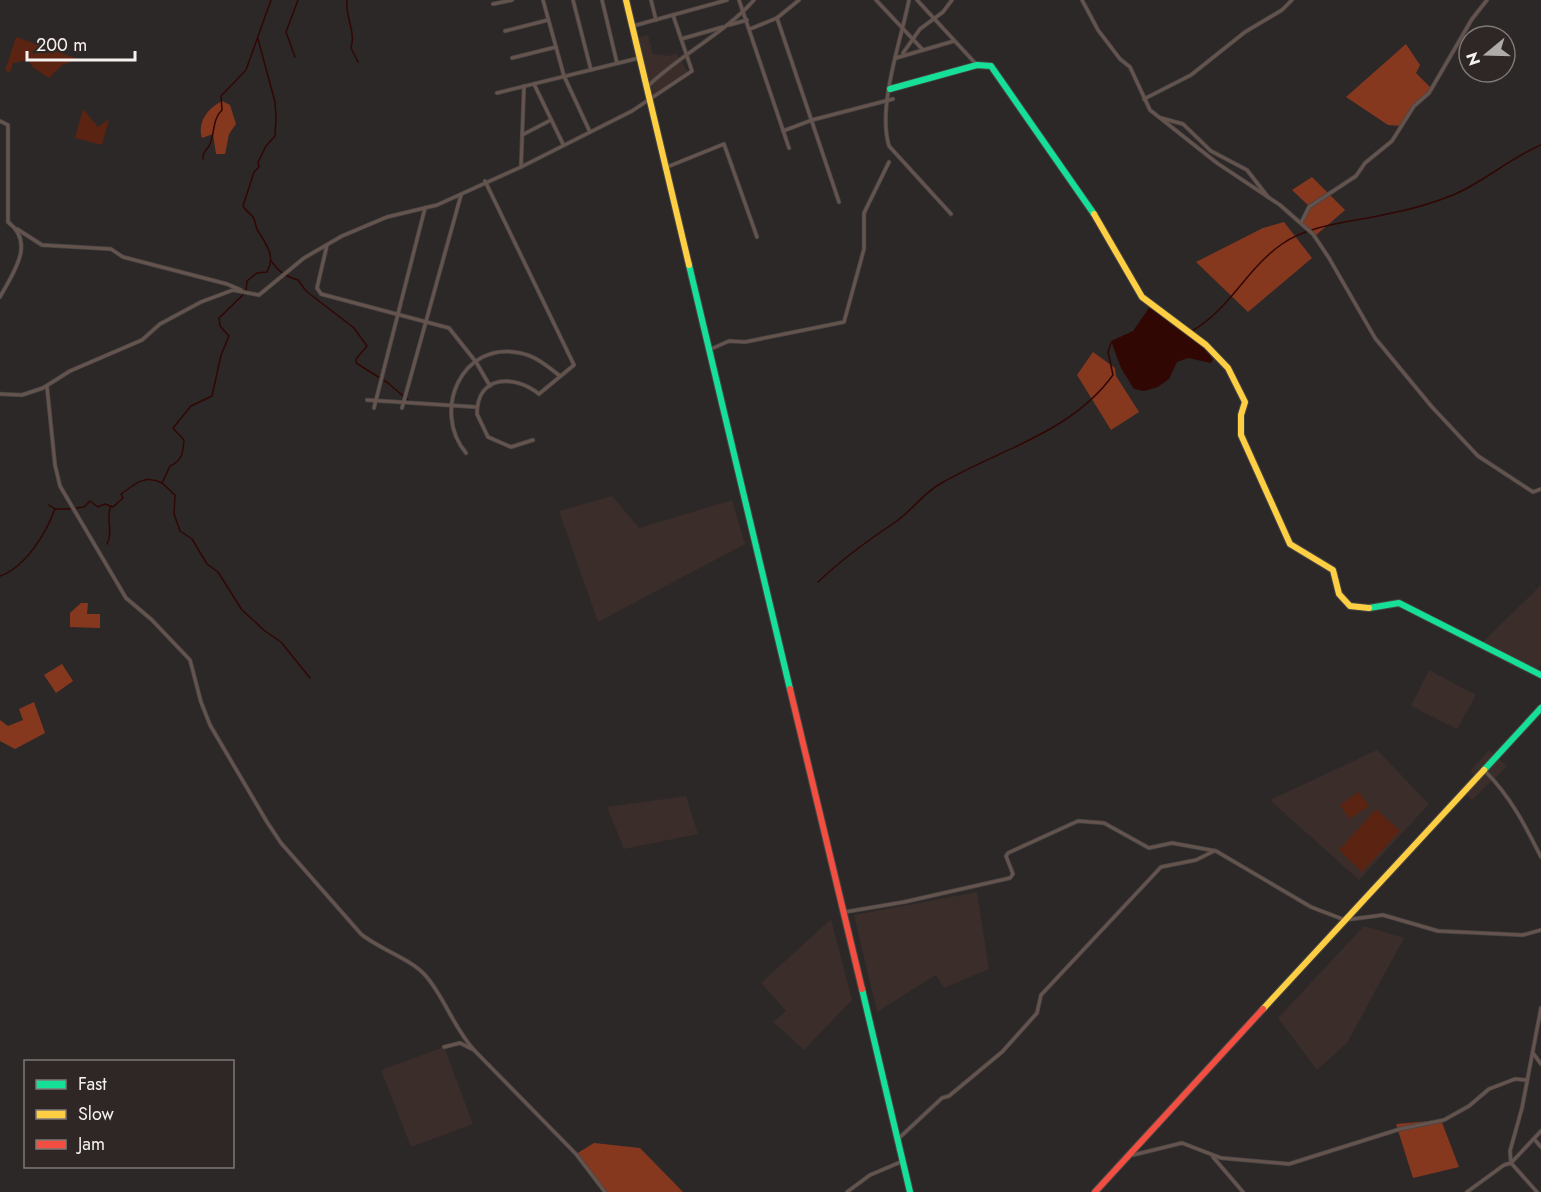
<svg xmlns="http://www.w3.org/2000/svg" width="1541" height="1192" viewBox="0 0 1541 1192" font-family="Jost,sans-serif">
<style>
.built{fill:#3a2d2a}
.green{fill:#5b2412}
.forest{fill:#86381f}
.water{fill:#310704}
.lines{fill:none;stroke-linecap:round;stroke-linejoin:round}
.stream{stroke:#310704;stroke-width:1.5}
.street-casing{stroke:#474544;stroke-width:4.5}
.fast-casing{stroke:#474544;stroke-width:8}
.slow-casing{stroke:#474544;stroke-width:8}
.jam-casing{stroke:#474544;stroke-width:8}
.street{stroke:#65534e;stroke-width:3}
.fast{stroke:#16e098;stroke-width:6}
.slow{stroke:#ffcf43;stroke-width:6}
.jam{stroke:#f24e42;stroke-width:6}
</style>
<rect width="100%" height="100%" fill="#2c2827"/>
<!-- built -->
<g class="built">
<path d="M648,35L653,54L670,56L676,53L689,74L652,100L636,38Z"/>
<path d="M612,496L639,528L732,500L745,544L598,622L559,511Z"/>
<path d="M1541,585V665L1537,670L1483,642Z"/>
<path d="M1429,670L1476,695L1457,729L1411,706Z"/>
<path d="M1377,750L1429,804L1359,880L1270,800Z"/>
<path d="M1489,750L1507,766L1472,800L1463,792L1476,777L1470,771Z"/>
<path d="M686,796L698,834L624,849L607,807Z"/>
<path d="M977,892L989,969L944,988L936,975L877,1012L854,915Z"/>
<path d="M831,919L852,1000L804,1050L773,1022L786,1011L761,983Z"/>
<path d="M1364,926L1404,938L1347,1043L1317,1070L1278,1018Z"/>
<path d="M444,1047L473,1124L411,1147L381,1070Z"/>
</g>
<!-- green -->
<g class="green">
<path d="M16,37L78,59L62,65L49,78L34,68L28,60L13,63L10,72L5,71Z"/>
<path d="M83,109L98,127L109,119L102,145L75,138Z"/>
<path d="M1359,792L1369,806L1349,819L1340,805Z"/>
<path d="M1376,809L1400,831L1362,872L1339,850Z"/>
</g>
<!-- forest -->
<g class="forest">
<path d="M1406,44L1420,65L1416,73L1431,88L1414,106L1403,126L1388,125L1346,97Z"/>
<path d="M222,101L230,105L236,124L229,134L225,154H216L213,134L202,138C197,122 208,108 222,101Z"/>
<path d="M1312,177L1345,210L1315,236L1301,221L1309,206L1292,190Z"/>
<path d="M1284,222L1312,258L1248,312L1196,262L1263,228Z"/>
<path d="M1093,352L1115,368L1116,376L1139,412L1111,430L1077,375Z"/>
<path d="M81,603H88L87,614H100V628L70,627V613Z"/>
<path d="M62,664L73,681L56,693L44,675Z"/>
<path d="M34,702L45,733L15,749L0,741V720L8,726L23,720L19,709Z"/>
<path d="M1441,1120L1459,1167L1413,1178L1396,1124Z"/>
<path d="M594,1143L640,1148L683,1192H605L576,1154Z"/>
</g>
<!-- water -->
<path class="water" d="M1149,308C1170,313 1201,343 1213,359L1211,363L1188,358L1177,362L1169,379L1158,387L1144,391L1134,389L1121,368L1111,341L1133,331Z"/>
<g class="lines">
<!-- stream -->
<g class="stream">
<path d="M347,0C345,17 356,31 351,48L358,62"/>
<path d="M295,57L286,32L298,0"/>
<path d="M203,159C203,152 205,152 209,146C215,135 212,119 222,110L221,96L246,70L271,0"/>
<path d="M271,261C279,272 285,276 298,280L306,291L354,328L367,346L356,359V363L388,383L409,401"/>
<path d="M1190,332C1229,311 1246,269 1282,244C1311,224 1353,222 1387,214C1409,210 1433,203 1453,195C1484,182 1510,158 1541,145"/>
<path d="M162,483L175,495L174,514L180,531L192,539L207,564L218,572L242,610L265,631L281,642L310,678"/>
<path d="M49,505L55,509H71"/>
<path d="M76,508L84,507L90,501L98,507L105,504L113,507L123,498L121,494C135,484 145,474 162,483L170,466C182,461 183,453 184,440L173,428L191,406L212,396L221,355L229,336L220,326L219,318L246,292L247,281L257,273L267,272C276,256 266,244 258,231C255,227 256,221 253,217C249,213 246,211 243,206L254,172L259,167L258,162L266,146L275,136L276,118L275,102L258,39"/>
<path d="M107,544C114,531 105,517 111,506"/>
<path d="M0,576C26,567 46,533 55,509"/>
<path d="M818,582C842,559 867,541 894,523C911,512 922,494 940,484C999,449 1070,434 1113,375L1108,352L1111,343"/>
</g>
<!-- street casing -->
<g class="street-casing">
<g id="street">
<path d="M543,0L564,76L590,132"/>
<path d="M573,0L591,70"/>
<path d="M602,0L617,63"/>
<path d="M651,0L656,20"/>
<path d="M739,0L789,148"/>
<path d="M876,0L923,50"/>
<path d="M909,0C901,41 877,106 889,146L951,214"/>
<path d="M917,0L976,64"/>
<path d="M1082,0L1098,30L1120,59L1130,67L1150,110L1217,163L1280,205L1313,234L1329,258L1375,338L1432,407L1478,456L1533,492L1541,489"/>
<path d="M493,4L512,0"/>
<path d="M777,18L839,202"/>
<path d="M729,25L747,20"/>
<path d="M633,26L727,0"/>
<path d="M750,29L777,18L799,0"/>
<path d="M505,31L548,20"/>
<path d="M681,39L723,27"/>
<path d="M903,53L920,29L943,12L952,0"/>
<path d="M512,58L556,47"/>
<path d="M896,58L954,41"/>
<path d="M534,84L563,144"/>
<path d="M648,86C681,54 724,34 754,0"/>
<path d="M497,93L639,58"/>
<path d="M1144,99L1191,75L1245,32L1282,10L1292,0"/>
<path d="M1161,118L1183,124L1211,151L1247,170L1268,197"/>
<path d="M0,121L8,125V222C36,243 13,273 0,297"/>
<path d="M783,131L812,120L893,99"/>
<path d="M522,135L551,120"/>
<path d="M521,167L524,86"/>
<path d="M667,167L724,144L757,237"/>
<path d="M485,181L574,365L539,394C514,374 477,375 477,414L488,437L511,447L533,440"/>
<path d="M1301,223L1309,207L1356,176L1365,163L1392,141L1414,106L1429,93L1472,19L1487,0"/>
<path d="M17,229L42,245L111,249L123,257L227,284L241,290"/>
<path d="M327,245L317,288L321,294L449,328L476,362L490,386"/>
<path d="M711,349L729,341L745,342L844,322L864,249V213L889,162"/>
<path d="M47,387L55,465L60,486L126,598L152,620L190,660L201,702L210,725L267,822L281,843L361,934C379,949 411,959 425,975C444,996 453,1027 474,1050"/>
<path d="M0,394L22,395L43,388L70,371L142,340L160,324L201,302L233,290L259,295L304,258L342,236L387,217L437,205L521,167L632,111L692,71L673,15"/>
<path d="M367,400L476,407"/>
<path d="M374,408L425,208"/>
<path d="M402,408L461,195"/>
<path d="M466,453C431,411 462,340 520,353C536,356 547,366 560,376"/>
<path d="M1485,771C1510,796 1525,825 1541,857"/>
<path d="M845,912L904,902L1010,878L1013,874L1006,856L1008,853L1078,821L1104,823L1149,848L1172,843L1216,851L1311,907L1345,920L1383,915L1438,931L1523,935L1541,930"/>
<path d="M444,1047L460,1043L474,1050L576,1154L605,1192"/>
<path d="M1533,1053L1541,1064"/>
<path d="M898,1139L942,1098L949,1096L1002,1052L1037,1013L1041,995L1161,867L1196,860L1214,851"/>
<path d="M1534,1139L1541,1147"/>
<path d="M1133,1155L1182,1143L1221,1158L1289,1164L1400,1129L1444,1120L1469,1106L1489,1089L1515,1079L1527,1080"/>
<path d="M1213,1157L1243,1192"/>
<path d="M847,1192L870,1175L903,1161"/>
<path d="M1467,1192L1504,1165L1511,1163L1510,1151L1522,1108L1541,1008"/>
<path d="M1537,1192L1511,1163L1541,1131"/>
</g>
</g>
<!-- fast casing -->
<g class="fast-casing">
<g id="fast">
<path d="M890,89L977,65L991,66L1094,214"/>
<path d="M689,265L790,689"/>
<path d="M1369,608L1399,603L1541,675"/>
<path d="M1484,770L1541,708"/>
<path d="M862,989L910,1192"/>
</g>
</g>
<!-- slow casing -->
<g class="slow-casing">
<g id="slow">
<path d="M626,0L689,265"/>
<path d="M1094,214L1142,297L1206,345L1228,368L1245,402L1241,415V435L1290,544L1333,570L1339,594L1350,606L1369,608"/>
<path d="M1263,1009L1484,770"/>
</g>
</g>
<!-- jam casing -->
<g class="jam-casing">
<g id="jam">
<path d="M790,689L862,989"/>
<path d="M1095,1192L1263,1009"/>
</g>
</g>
<!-- street -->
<use href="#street" class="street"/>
<!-- fast -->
<use href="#fast" class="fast"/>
<!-- slow -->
<use href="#slow" class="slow"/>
<!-- jam -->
<use href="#jam" class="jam"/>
</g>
<!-- legend -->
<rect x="24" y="1060" width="210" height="108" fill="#2e2725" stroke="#7e7876" stroke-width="1.5"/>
<rect x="36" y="1080" width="30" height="9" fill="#16e098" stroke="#7e7876" stroke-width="1.5"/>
<text x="78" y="1090" font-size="18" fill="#f5f1ef">Fast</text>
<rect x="36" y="1110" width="30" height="9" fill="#ffcf43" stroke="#7e7876" stroke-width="1.5"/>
<text x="78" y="1120" font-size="18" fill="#f5f1ef">Slow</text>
<rect x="36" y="1140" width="30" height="9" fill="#f24e42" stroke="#7e7876" stroke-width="1.5"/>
<text x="78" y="1150" font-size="18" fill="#f5f1ef">Jam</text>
<!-- north arrow -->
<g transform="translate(1487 54) rotate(251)"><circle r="28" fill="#2e2725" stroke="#7e7876" stroke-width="1.5"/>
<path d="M0-4.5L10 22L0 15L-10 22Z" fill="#afaba9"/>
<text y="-9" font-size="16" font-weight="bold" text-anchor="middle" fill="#f5f1ef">N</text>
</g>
<!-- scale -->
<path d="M27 51v9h108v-9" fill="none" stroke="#f5f1ef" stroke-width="3"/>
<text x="36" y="51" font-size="18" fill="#f5f1ef" stroke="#2e2725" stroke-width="4.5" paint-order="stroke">200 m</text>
</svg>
